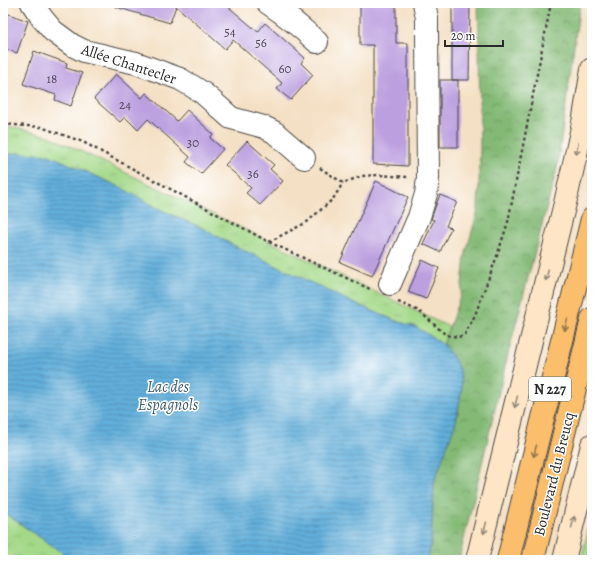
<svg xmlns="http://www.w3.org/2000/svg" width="595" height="563" viewBox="0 0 595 563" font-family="Alegreya,serif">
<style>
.grass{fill:url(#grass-tufts);stroke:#68825a}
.forest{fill:url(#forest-crowns);stroke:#577250}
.water{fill:url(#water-rules);stroke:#466d83}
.building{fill:#bb9fdf}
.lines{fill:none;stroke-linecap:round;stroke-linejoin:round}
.minor-casing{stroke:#494642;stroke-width:24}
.secondary-casing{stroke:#494642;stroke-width:24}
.trunk-casing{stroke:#494642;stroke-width:24}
.path{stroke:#494642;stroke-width:2.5;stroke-dasharray:3 3;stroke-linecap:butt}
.minor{stroke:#fff;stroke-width:22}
.secondary{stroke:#fde5c5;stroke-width:22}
.trunk{stroke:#fabe6d;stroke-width:22}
.oneway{stroke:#948878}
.oneway2{stroke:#92744c}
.labels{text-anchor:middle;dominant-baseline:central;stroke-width:3;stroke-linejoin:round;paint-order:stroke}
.number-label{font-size:13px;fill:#4f4858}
.shield{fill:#fff;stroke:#6b6b6b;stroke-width:1}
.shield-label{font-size:14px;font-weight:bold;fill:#2b2b2b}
.street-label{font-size:15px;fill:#2b2b2b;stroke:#fff}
.water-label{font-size:16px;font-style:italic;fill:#416071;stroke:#fff}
</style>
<defs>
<pattern id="grass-tufts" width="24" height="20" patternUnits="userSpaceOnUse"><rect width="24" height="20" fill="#a4d989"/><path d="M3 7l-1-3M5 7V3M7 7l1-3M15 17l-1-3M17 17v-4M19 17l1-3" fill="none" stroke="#8dba76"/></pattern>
<pattern id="forest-crowns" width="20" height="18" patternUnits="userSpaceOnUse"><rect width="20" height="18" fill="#83b975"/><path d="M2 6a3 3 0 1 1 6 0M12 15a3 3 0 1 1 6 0" fill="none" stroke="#6b9760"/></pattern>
<pattern id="water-rules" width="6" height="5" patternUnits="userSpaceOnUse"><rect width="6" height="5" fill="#62afdb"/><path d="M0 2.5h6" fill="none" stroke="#518fb2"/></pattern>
</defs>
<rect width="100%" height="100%" fill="#fff"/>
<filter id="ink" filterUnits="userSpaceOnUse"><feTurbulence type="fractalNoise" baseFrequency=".025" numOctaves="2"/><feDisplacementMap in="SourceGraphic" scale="8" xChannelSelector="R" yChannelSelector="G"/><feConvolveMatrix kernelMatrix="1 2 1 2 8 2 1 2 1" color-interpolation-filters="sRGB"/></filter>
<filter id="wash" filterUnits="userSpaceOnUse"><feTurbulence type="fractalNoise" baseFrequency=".012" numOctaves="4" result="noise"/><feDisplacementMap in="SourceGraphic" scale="16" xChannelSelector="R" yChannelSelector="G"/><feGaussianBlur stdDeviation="0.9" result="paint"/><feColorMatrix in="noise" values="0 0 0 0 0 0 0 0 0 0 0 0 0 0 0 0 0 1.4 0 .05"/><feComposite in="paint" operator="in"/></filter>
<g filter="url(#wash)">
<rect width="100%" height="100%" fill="#f4e0c4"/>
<!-- grass -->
<g class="grass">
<path d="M3,125L49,136L449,327L443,345L432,337L416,327L399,322L353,303L231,244L202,228L161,210L120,187L49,155L16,153L3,155Z"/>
<path d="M3,512L73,560H3Z"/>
<path d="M592,516V560H581Z"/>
</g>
<!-- forest -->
<path class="forest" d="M478,3H580L557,168L509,350L459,560H428L431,540L434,482L456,421L458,414L459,404L448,351L443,345L461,294L465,256L478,210L480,149L479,38Z"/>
<!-- water -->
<path class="water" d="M16,153L49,155L67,163L120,187L161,210L202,228L231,244L353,303L399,322L416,327L432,337L443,345L453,357L460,371L462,388L456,421L434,482L431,540L428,560H73L3,512V155Z"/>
<g id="blocks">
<!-- building -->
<g class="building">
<path d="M117,3H224L258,32L265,23L305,58L301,63L313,75L291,100L277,89L282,83L233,40L225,49L176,6L170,23L116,7Z"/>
<path d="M360,3H396V43H408V166L373,164V45H360Z"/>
<path d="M452,3H470L469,80H452Z"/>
<path d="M3,12L28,21L17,53L3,48Z"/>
<path d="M34,51L67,63L66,68L82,73L71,106L55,100L56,95L23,84Z"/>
<path d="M116,74L142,98L146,93L177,121L187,110L213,134L210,138L223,149L201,174L186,162L190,157L148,119L138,130L125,117L120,122L94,99Z"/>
<rect x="440" y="80" width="18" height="67"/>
<path d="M247,141L274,165L270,169L283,181L260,205L246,193L251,188L225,165Z"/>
<path d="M376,181L408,197L372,276L340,262Z"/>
<path d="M440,195L457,202L446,226L451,228L440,252L423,244L434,220L431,219L437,202Z"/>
<path d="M422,260L439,268L426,299L408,292Z"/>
</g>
</g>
</g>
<g filter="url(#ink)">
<use href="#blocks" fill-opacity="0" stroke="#494642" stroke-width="1"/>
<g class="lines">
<!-- minor casing -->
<g class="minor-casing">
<g id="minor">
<path d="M32,3L42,18L53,31L72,45L84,51L136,63L180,79L192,86L203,93L231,118L264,127L274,132L304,158"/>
<path d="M268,3C286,15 302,28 317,42"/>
<path d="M390,284L419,217L426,194L428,178L427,30V18L424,3"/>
</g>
</g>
<!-- secondary casing -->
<g class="secondary-casing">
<g id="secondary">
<path d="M477,560L566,199L583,123L592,69"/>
<path d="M564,560L592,445"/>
</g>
</g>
<!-- trunk casing -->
<g class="trunk-casing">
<g id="trunk">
<path d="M508,560L592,219"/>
<path d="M533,560L592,319"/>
</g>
</g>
<!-- path -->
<g class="path">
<path d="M3,124L41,127L83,142L269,242L370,289"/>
<path d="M320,168L343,183L362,176L378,175L408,177"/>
<path d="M269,242L307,222L333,199L343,183"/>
<path d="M398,302L419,311L446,335L459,337L465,334L475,315L497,256L508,222L551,3"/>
</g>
<!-- minor -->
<use href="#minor" class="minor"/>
<!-- secondary -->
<use href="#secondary" class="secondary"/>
<!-- trunk -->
<use href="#trunk" class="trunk"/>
</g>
<!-- one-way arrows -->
<defs><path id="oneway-shaft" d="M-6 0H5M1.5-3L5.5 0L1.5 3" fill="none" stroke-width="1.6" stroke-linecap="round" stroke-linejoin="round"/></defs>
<g class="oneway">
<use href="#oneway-shaft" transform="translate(577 149) rotate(102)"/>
<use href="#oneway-shaft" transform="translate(547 275) rotate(104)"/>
<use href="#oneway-shaft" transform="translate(516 402) rotate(104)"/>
<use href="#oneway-shaft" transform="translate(573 522) rotate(-76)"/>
<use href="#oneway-shaft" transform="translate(485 528) rotate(104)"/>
</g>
<g class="oneway2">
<use href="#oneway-shaft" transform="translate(566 325) rotate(104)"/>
<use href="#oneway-shaft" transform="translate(535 451) rotate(104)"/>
</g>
</g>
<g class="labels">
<!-- number labels -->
<g class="number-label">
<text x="230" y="31">54</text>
<text x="261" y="42">56</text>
<text x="285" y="68">60</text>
<text x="52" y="78">18</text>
<text x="125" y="104">24</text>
<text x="193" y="142">30</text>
<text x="253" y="173">36</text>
</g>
<!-- shield labels -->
<rect class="shield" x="529" y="377" width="42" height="24" rx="3"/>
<g class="shield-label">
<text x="550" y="389">N 227</text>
</g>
<!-- street labels -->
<g class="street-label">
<text transform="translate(129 64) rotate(18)">Allée Chantecler</text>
<text transform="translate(554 474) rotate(-76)">Boulevard du Breucq</text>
</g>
<!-- water labels -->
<g class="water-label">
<text x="168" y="387">Lac des<tspan x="168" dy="18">Espagnols</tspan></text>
</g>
</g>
<!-- margin -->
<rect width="595" height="563" fill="none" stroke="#fff" stroke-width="16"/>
<!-- scale -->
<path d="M445 40v6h58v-6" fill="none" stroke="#2b2b2b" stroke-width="2"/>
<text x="451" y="40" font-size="12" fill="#2b2b2b" stroke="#ffffff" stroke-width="3" paint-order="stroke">20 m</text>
</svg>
